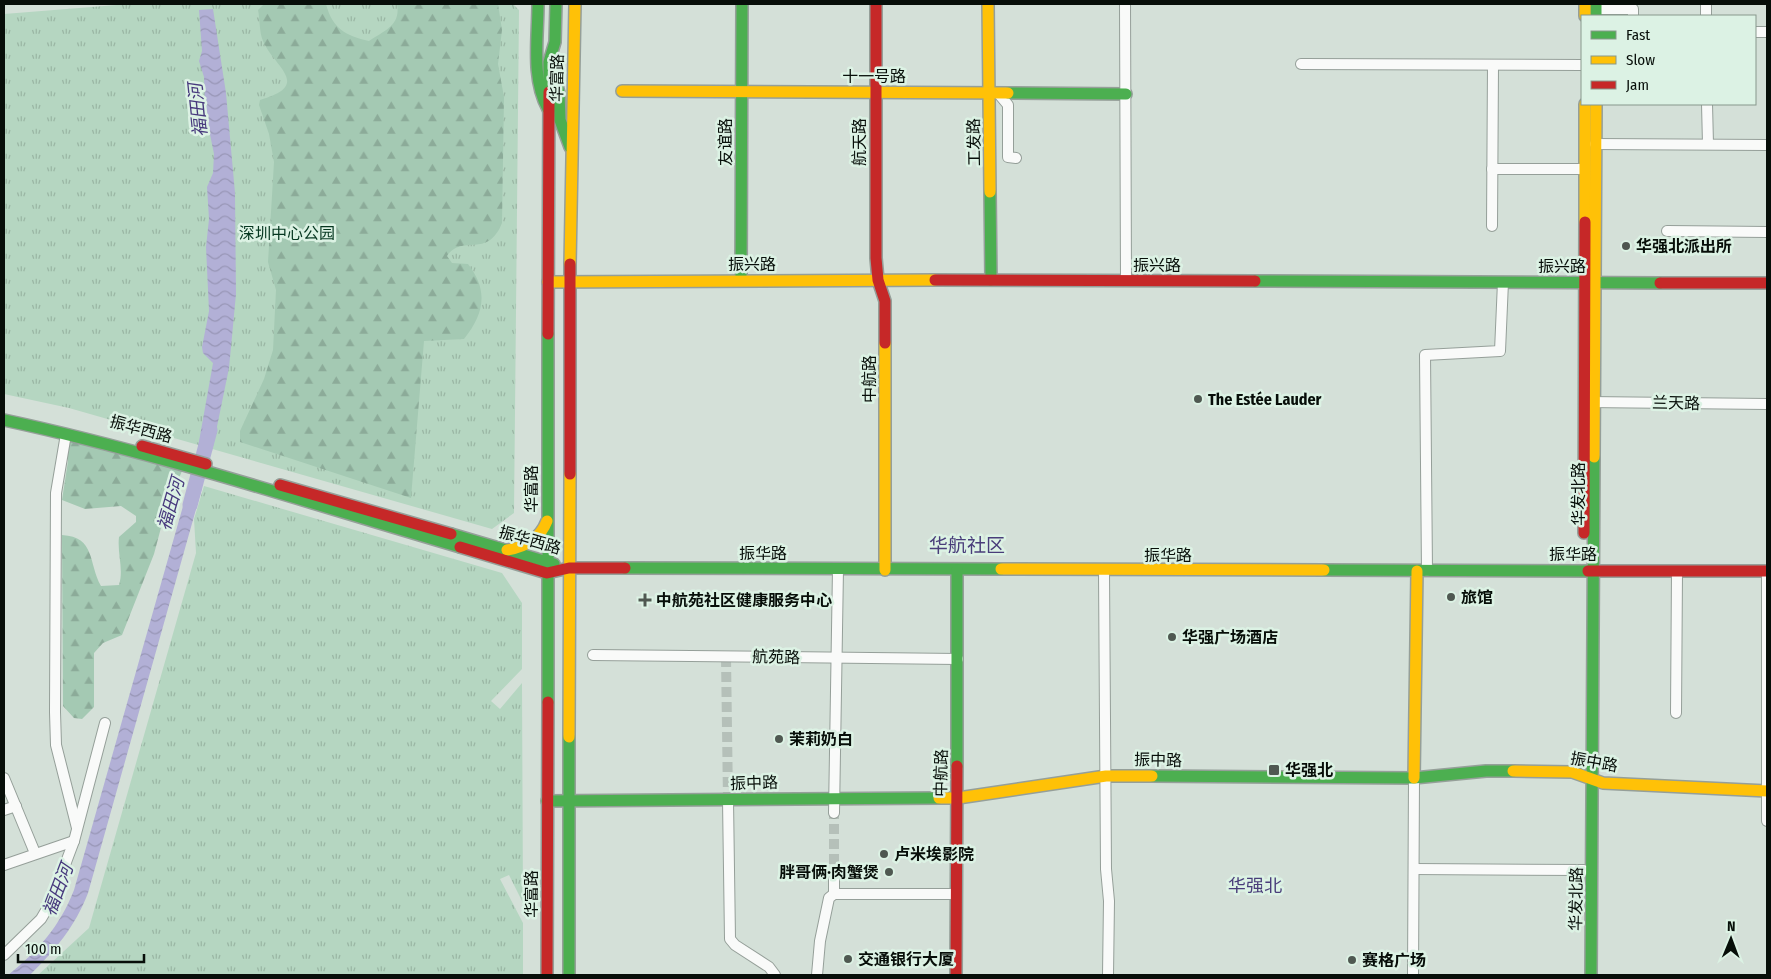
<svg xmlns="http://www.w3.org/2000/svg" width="1771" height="979" viewBox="0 0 1771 979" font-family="'Fira Sans Condensed','Noto Sans SC',sans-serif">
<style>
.grass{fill:url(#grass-tufts)}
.forest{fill:url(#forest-firs)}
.water{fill:url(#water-waves)}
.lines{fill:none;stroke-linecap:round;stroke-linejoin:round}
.river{stroke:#b2b0d6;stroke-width:15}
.street-tunnel{stroke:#b5c0b9;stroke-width:10;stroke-dasharray:10 5;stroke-linecap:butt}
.street-casing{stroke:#959f99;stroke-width:12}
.fast-casing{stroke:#959f99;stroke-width:14}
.slow-casing{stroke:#959f99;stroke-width:14}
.jam-casing{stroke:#959f99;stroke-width:14}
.street{stroke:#f9faf9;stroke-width:10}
.fast{stroke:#4caf50;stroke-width:11}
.slow{stroke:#ffc107;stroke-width:11}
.jam{stroke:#c62828;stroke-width:11}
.poi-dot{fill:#4f5851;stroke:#dcf2e4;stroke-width:2}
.labels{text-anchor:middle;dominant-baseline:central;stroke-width:5;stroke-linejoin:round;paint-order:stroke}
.street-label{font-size:16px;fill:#070e09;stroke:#dcf2e4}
.park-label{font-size:16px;fill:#053720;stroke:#dcf2e4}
.poi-label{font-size:16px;font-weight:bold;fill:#070e09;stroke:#dcf2e4;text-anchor:start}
.water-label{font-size:18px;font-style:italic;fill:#47397d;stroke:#dcf2e4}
.neighbourhood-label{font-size:18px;fill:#493d7a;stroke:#dcf2e4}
.quarter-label{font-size:19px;fill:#493d7a;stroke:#dcf2e4}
</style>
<defs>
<pattern id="grass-tufts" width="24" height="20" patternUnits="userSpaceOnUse" patternTransform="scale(1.25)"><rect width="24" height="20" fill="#b5d6c1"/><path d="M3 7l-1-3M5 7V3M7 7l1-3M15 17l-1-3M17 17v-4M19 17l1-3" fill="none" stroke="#9ab6a4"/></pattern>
<pattern id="forest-firs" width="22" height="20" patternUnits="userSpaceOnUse" patternTransform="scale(1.25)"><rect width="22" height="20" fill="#a4c9b3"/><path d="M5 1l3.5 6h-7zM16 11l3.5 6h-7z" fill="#8cab99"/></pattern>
<pattern id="water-waves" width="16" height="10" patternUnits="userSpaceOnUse" patternTransform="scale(1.25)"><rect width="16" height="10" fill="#b2b0d6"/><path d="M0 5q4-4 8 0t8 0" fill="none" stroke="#9896b6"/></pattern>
</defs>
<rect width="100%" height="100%" fill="#d4e0d8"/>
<!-- grass -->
<g class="grass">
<path d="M129,4H513L519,10L514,513L492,529L69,408L4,394V14Z"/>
<path d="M204,486L502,573L522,603V669L491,701L500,709L522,683L523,903L509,875L500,879L523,923V975H38L89,928L196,553L194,519Z"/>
</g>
<!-- forest -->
<g class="forest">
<path d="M264,4H326C332,28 346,36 369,41C385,30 401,25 397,4H498L502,30L498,64L504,97L502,223C487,260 463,233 447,256L452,263L468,264C489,291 484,314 464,339L424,341L411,498L240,442V431L264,379L273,350L276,290L268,262L274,162L269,134L259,105L260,100C313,85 274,67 263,41C259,32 260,19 258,10Z"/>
<path d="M69,440L182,471L166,509L154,554L122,635L103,643L94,653V707L82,719L74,718L63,706L62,535C96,537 88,563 101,586L119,585C124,569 117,554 119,537L136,522V516L121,506L85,509L62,500L68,461L63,444Z"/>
</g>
<!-- water -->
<g class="water">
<path d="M213,9L226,93L235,193L236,294L229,368L212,451L198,447L213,363L203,353L202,347L209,311L206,247L209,219L207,187L213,173L214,154L205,110L204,77L199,61L202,51L199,10Z"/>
<path d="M189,485L202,488L88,893C75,927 55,950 30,975H8C38,951 60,926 74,890Z"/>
</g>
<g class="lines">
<!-- river -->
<path class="river" d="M190,505L210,430"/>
<!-- street-tunnel -->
<g class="street-tunnel">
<path d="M726,657L728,800"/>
<path d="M834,879V813"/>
</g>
<!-- street casing -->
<g class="street-casing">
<g id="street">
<path d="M1125,4L1126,281"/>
<path d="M1706,4V16"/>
<path d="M1596,9H1633V16"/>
<path d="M1755,32H1767"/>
<path d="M1301,64L1582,65"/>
<path d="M998,93L1008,105V157L1016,158"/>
<path d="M1707,104L1708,144"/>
<path d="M1595,144L1767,145"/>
<path d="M1492,169H1585"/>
<path d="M1492,226L1493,65"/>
<path d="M1667,231L1767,232"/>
<path d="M1588,402L1767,404"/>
<path d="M66,434L56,493L55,712L56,745L77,828"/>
<path d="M1104,571L1106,869L1109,901L1108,975"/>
<path d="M1427,571L1425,355L1500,351L1503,282"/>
<path d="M1767,571V821"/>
<path d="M593,655L958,659"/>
<path d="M1676,713L1677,572"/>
<path d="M4,778L35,853"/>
<path d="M728,800L730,939L735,945L769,967L775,975"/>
<path d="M4,810L16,806"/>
<path d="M834,813L838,569"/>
<path d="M4,865L74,841"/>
<path d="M1414,869L1584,870"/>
<path d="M834,894V879"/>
<path d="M4,955L41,919L51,902L74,841L105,723"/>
<path d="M817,975L820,941L829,898L834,894H956"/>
<path d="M1413,975L1414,778"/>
</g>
</g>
<!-- fast casing -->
<g class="fast-casing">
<g id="fast">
<path d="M538,4C538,38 531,79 548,109"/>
<path d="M1596,4V16"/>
<path d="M553,71L559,93L560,120L570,147"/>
<path d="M549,92V62L555,42L556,4"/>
<path d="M1008,93L1126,94"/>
<path d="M990,192L991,280"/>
<path d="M741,280L742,4"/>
<path d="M1255,281L1660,283"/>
<path d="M4,420C158,453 309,503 460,547"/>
<path d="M451,534L554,564"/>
<path d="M625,568L1001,569"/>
<path d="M1324,570L1588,571"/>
<path d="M548,702V334"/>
<path d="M957,766V570"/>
<path d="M1152,776L1414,778L1486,771H1513"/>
<path d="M547,801L939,798"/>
<path d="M569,975V737"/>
<path d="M1591,975L1594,457"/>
</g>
</g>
<!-- slow casing -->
<g class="slow-casing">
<g id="slow">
<path d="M988,4L990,192"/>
<path d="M1585,4V16"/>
<path d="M622,91L1008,93"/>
<path d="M1585,222V104"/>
<path d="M570,264L575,4"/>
<path d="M548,282L935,280"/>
<path d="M885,343V570"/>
<path d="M1594,457L1596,104"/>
<path d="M507,550C526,547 540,539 547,521"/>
<path d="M1001,569L1324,570"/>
<path d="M569,737L570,474"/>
<path d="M1513,771L1572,772L1603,783L1767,791"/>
<path d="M1414,778L1417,571"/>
<path d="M939,798H958L1106,776H1152"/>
</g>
</g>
<!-- jam casing -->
<g class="jam-casing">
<g id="jam">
<path d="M876,4V258L878,280L885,301V343"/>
<path d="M935,280L1255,281"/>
<path d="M1660,283H1767"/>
<path d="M548,334L549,92"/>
<path d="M142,446L206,464"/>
<path d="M570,474V264"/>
<path d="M280,485L451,534"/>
<path d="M1584,533L1585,222"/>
<path d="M460,547L547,573L569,568H625"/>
<path d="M1588,571H1767"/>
<path d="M547,975L548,702"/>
<path d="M956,975L957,766"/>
</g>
</g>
<!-- street -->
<use href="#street" class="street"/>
<!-- fast -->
<use href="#fast" class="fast"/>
<!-- slow -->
<use href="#slow" class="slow"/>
<!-- jam -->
<use href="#jam" class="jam"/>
</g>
<!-- markers -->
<g class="poi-dot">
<circle cx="1626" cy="246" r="5"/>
<circle cx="1198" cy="399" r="5"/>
<circle cx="1451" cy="597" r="5"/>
<path d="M642.5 592.5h5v5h5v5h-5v5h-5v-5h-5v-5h5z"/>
<circle cx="1172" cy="637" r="5"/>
<circle cx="779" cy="739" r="5"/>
<rect x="1268" y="764" width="12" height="12" rx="2.5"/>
<circle cx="884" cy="854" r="5"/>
<circle cx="889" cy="872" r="5"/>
<circle cx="848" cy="959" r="5"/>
<circle cx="1352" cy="960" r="5"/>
</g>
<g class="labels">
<!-- street labels -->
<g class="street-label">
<text x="874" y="76">十一号路</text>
<text transform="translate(557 78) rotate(-89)">华富路</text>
<text transform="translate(725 142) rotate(-90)">友谊路</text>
<text transform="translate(859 142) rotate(-90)">航天路</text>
<text transform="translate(974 142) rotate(-91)">工发路</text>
<text x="752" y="264">振兴路</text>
<text x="1157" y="265">振兴路</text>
<text x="1562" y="266">振兴路</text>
<text transform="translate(869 379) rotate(-90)">中航路</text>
<text transform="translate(1676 403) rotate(1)">兰天路</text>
<text transform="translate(141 429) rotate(15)">振华西路</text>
<text transform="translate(531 489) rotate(-90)">华富路</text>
<text transform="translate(1578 494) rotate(-90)">华发北路</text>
<text transform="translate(530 540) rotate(16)">振华西路</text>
<text x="763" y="553">振华路</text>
<text x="1573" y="554">振华路</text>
<text x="1168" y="555">振华路</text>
<text transform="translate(776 657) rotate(1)">航苑路</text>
<text transform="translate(1158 760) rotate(1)">振中路</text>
<text transform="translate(1594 762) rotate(10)">振中路</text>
<text transform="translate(941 773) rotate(-89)">中航路</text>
<text transform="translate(754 783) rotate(-2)">振中路</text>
<text transform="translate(531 894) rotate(-90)">华富路</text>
<text transform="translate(1576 899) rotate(-89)">华发北路</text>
</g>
<!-- park labels -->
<g class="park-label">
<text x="287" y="233">深圳中心公园</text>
</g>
<!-- poi labels -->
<g class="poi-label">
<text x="1636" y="246">华强北派出所</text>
<text x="1208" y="399">The Estée Lauder</text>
<text x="1461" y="597">旅馆</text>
<text x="656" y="600">中航苑社区健康服务中心</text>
<text x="1182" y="637">华强广场酒店</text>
<text x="789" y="739">茉莉奶白</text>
<text x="1285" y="770">华强北</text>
<text x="894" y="854">卢米埃影院</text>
<text x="879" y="872" text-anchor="end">胖哥俩·肉蟹煲</text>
<text x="858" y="959">交通银行大厦</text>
<text x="1362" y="960">赛格广场</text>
</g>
<!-- water labels -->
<g class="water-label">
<text transform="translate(198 110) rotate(-96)">福田河</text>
<text transform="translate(171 504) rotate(-74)">福田河</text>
<text transform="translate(58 890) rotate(-69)">福田河</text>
</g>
<!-- neighbourhood labels -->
<g class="neighbourhood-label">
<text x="1255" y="886">华强北</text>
</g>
<!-- quarter labels -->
<g class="quarter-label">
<text x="967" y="545">华航社区</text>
</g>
</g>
<!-- border -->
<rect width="1771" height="979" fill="none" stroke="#070e09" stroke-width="10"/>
<!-- legend -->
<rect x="1581" y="15" width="175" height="90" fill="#dcf2e4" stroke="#87978c"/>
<rect x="1591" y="31" width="25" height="8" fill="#4caf50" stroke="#87978c"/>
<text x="1626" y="40" font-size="15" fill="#070e09">Fast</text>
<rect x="1591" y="56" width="25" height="8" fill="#ffc107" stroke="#87978c"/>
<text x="1626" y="65" font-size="15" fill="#070e09">Slow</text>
<rect x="1591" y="81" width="25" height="8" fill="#c62828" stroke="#87978c"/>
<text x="1626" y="90" font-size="15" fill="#070e09">Jam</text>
<!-- north arrow -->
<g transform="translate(1731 939) rotate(1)" stroke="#dcf2e4" stroke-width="4" paint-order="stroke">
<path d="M0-4L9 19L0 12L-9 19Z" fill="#070e09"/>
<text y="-8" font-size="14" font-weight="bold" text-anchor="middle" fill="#070e09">N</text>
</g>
<!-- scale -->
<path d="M18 954v8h126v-8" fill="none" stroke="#070e09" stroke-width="2.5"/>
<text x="25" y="954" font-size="15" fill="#070e09" stroke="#dcf2e4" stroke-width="4" paint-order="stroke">100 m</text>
</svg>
